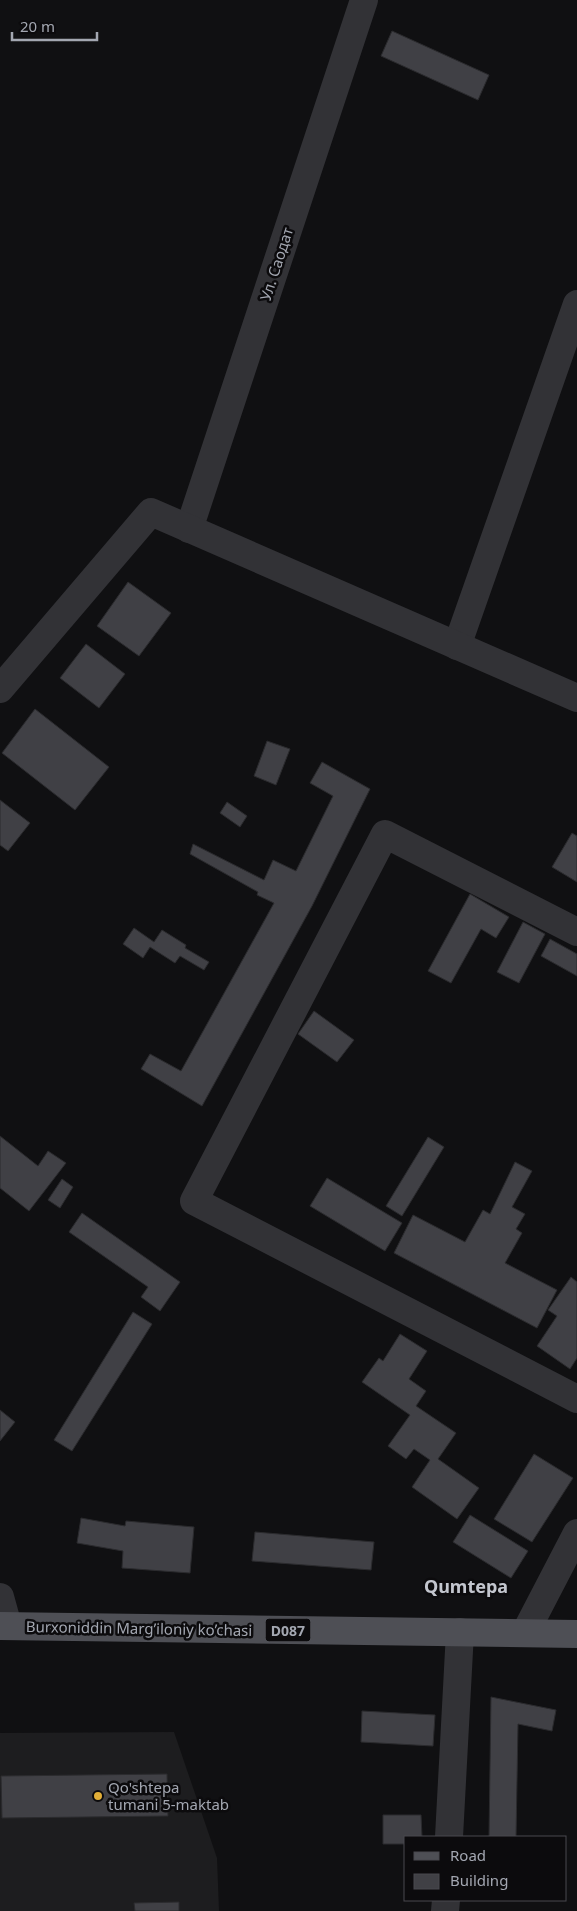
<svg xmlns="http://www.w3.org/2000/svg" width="577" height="1911" viewBox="0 0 577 1911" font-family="'Noto Sans',sans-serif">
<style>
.built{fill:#1d1d1f}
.building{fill:#404045;stroke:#2b2b2e}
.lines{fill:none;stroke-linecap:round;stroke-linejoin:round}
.minor{stroke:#323236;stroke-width:28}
.major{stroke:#4e4f55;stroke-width:28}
.poi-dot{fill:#e2af38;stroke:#0c0b0d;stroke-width:2}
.labels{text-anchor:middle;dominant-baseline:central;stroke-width:5;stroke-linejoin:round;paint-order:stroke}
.shield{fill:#0c0b0d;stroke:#767880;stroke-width:1}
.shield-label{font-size:14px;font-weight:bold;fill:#a3a7b1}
.street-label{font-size:15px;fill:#a3a7b1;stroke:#0c0b0d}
.poi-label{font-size:15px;fill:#a3a7b1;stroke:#0c0b0d;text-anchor:start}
.quarter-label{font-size:18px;font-weight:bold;fill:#c3c6ce;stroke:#0c0b0d}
</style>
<rect width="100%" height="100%" fill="#101012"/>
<!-- built -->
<path class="built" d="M174,1732L217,1858L219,1911H0V1733Z"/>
<!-- building -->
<g class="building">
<path d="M392,31L489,75L478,100L381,56Z"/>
<path d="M128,582L171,613L139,656L97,626Z"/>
<path d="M86,644L125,674L99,708L60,678Z"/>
<path d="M35,709L109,767L75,810L2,753Z"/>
<path d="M267,741L290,749L276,785L254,776Z"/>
<path d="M322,762L370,789L312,906L202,1106L141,1069L150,1054L181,1071L274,903L257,895L258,892L190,854L193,844L264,880L273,860L296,871L333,796L310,783Z"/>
<path d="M0,800L30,823L8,851L0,845Z"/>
<path d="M227,802L247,816L240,827L220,813Z"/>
<path d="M572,833L577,836V882L552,867Z"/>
<path d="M470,894L509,917L496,938L481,929L451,983L428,971Z"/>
<path d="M523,922L545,934L519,983L497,972Z"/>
<path d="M134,928L154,942L162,930L186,945L185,948L209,962L204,970L180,956L175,963L150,947L143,958L123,944Z"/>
<path d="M550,939L577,954V976L541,956Z"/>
<path d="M314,1011L354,1040L337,1062L298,1034Z"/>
<path d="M0,1136L38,1166L48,1151L66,1163L29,1211L0,1188Z"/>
<path d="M428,1137L444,1147L402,1216L386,1206Z"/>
<path d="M515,1162L532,1171L512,1207L525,1214L516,1229L522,1233L505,1263L557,1290L537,1328L394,1253L413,1215L465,1242L483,1210L490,1214Z"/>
<path d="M327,1178L402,1223L385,1251L310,1206Z"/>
<path d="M62,1179L73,1187L60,1208L48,1200Z"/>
<path d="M82,1213L180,1282L160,1311L141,1297L148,1287L69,1232Z"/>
<path d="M571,1277L577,1282V1358L570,1369L537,1346L557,1316L548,1310Z"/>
<path d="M133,1312L152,1324L72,1451L54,1440Z"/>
<path d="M400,1334L427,1351L409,1379L426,1391L416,1406L456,1433L438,1459L479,1488L457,1519L412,1487L430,1460L414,1449L406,1459L388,1446L410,1415L362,1382L379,1358L383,1361Z"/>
<path d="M0,1410L15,1422L0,1441Z"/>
<path d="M534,1454L573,1478L532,1542L494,1519Z"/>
<path d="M470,1515L528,1551L511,1578L453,1542Z"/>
<path d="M81,1518L125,1526L126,1521L194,1527L190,1573L122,1568L123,1551L77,1543Z"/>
<path d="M255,1532L374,1542L371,1570L252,1561Z"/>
<path d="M491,1697L556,1710L552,1731L518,1724L516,1837H489Z"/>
<path d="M362,1711L435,1715L433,1746L361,1742Z"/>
<path d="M167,1774L168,1816L2,1818L1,1776Z"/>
<path d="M383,1815H421L422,1837H406V1844H383Z"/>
<path d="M179,1902V1911H135L134,1903Z"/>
</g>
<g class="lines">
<!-- minor -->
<g class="minor">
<path d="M189,529L364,0"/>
<path d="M457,646L577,304"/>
<path d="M0,689L151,512L577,698"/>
<path d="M577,932L385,834L194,1201L577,1399"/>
<path d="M0,1597L8,1626"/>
<path d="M525,1633L577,1533"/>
<path d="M449,1837L460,1632"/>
<path d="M445,1911L446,1900"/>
</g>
<!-- major -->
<path class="major" d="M0,1626L577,1634"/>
</g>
<!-- markers -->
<circle class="poi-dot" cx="98" cy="1796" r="5"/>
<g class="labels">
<!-- shield labels -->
<rect class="shield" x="265.5" y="1618.5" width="45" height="23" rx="4"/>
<g class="shield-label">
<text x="288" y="1630">D087</text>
</g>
<!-- street labels -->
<g class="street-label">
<text transform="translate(276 264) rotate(-72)">Ул. Саодат</text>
<text transform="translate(139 1628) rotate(1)">Burxoniddin Marg’iloniy ko’chasi</text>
</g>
<!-- poi labels -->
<g class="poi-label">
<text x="108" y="1787">Qo'shtepa<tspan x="108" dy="17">tumani 5-maktab</tspan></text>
</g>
<!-- quarter labels -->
<g class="quarter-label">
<text x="466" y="1586">Qumtepa</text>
</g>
</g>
<!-- legend -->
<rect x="404" y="1836" width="162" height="65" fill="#0c0b0d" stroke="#48494f"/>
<rect x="414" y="1852" width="25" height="8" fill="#4e4f55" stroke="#48494f"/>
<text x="450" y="1861" font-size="15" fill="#a3a7b1">Road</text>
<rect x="414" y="1874" width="25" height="15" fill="#404045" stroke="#48494f"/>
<text x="450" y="1886" font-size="15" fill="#a3a7b1">Building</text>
<!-- scale -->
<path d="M12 32v8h85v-8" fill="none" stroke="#a3a7b1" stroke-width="2.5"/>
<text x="20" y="32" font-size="15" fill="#a3a7b1" stroke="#0c0b0d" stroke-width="4" paint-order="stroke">20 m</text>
</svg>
